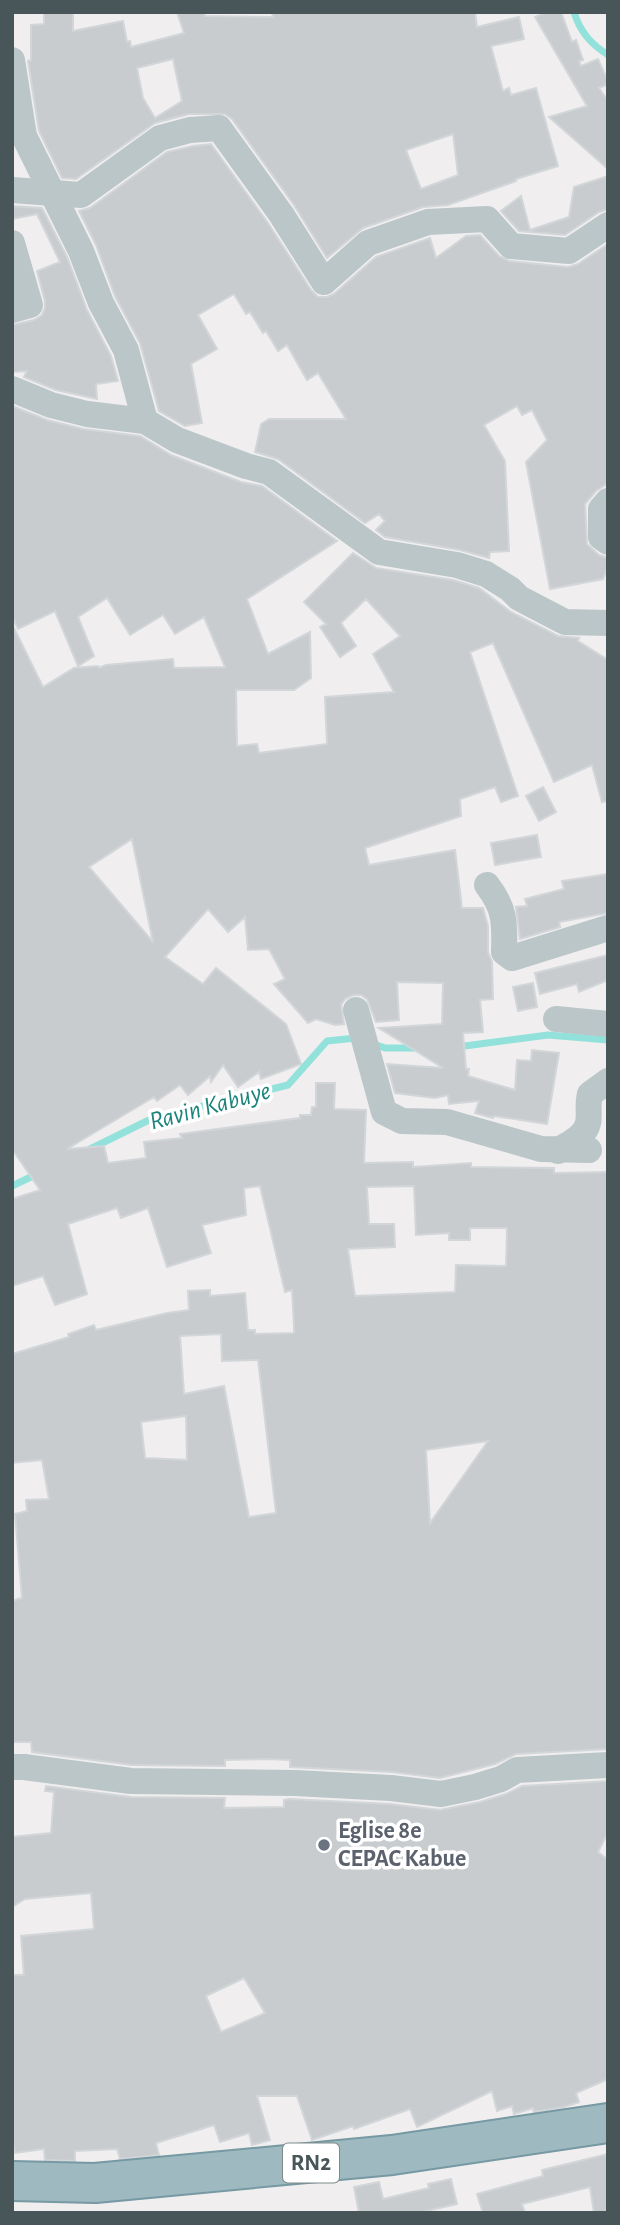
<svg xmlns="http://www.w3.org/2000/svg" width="620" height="2225" viewBox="0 0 620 2225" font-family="'Alegreya Sans',sans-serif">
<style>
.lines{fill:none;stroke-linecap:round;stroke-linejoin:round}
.stream{stroke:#92e2db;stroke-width:7}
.building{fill:#c8cccf;stroke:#d2d6d9;stroke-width:2;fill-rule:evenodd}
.trunk-casing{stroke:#7699a3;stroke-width:42}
.minor{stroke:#bbc6c9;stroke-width:26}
.trunk{stroke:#9ebac0;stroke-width:38}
.worship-dot{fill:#6b7280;stroke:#fff;stroke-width:2.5}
.labels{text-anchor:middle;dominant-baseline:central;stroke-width:7;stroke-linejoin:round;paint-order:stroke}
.shield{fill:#fff;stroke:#7f898b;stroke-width:2}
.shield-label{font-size:23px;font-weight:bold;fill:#485659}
.worship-label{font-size:24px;font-weight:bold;fill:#5b616d;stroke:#fff;text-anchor:start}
.water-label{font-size:26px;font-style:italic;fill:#1a847b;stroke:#fff}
</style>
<rect width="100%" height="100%" fill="#f0eeee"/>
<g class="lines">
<!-- stream -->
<g class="stream">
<path d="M574,12C580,32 591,44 608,55"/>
<path d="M371,1043L385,1048H421"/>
<path d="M457,1047L548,1035L608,1040"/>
<path d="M86,1151L151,1119L288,1085L327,1041L356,1038"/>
<path d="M12,1186L37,1174"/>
</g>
</g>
<!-- building -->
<g class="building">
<path d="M44,12H73V31L123,21L127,42L130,41L131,47L184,33L177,12H204L205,16L273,17L272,12H475L477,27L519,17L524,39L491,46L503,91L509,88L511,95L536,88L558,166L516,179V181L448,205L423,207L363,228L327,258L294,205L232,119L225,114H189L155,123L76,179L62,178L39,131L28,61L31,60V25L44,24ZM173,59L182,101L155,118L143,98L137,68ZM453,134L458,175L421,189L406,150Z"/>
<path d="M547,12H561L572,42L576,40L583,60L579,61L581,66L598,59L608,81V84L599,88L608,101V169L549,117L587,106L535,17Z"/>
<path d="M211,144L268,223L311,290L318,297H327L334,294L376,257L430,238L436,258L466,236L480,235L499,256L509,261L568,267L578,264L608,244V483L596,491L585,504L587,544L599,555L608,558V566L603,579L550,589L526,462L547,440L532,410L522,415L517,406L484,425L505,461L509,551L490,552L489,558L460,550L385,537L376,530L385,521L379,514L365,523L278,459L255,452L261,424L269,419H346L318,373L307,380L287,345L278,351L266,331L263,333L250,312L246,314L234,294L198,315L217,349L191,364L202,423L185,426L159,411L140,343L115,296L96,245L79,211L90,208L167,152L193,146Z"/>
<path d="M608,176V209L599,212L565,235L519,231L501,211L521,196L530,230L569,217L574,187Z"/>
<path d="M12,206L42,208L67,257L87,310L111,356L118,381L96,384L97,399L56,390L24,377L27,371L12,372V325L34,320L42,315L45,308V301L37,271L60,262L37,214L12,219Z"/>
<path d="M12,406L47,420L83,429L140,436L171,455L241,482L262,486L337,541L247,599L268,654L310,632L311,678L294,690H236L237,746L257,744L259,753L327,744L325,697L394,692L373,654L400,636L366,599L341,623L356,646L340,657L320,627L326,624L304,602L353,553L376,568L453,580L479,588L511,612L558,636L579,638L578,641L608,660V801L602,802L592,765L554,782L493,643L470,652L518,796L501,802L495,787L460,799L461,816L365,848L369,865L455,850L462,908H483L488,926V952L492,962L493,999L480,1000L483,1032L463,1033L466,1069H469L468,1076L515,1090L517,1060L531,1061L532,1050L559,1053L547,1124L494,1116L493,1118L475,1113L479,1101L449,1104L448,1095L435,1098L395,1093L387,1064L443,1068L379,1028L442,1024L443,983L397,982L399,1020L376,1022L367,999L361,995H353L345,999L341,1005L344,1024L335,1025L316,1019L308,1023L274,984L285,979L269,949L248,950L245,917L228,932L208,909L165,957L203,984L216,968L286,1024L301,1064L261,1079L259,1072L238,1087L223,1065L211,1082L210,1076L188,1095L180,1085L157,1101L154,1097L67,1149L104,1146L108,1163L146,1158L144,1142L182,1138L180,1134L300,1118V1115H311L312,1107H316V1083H335L334,1109L366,1110L364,1163L413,1162V1167L471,1163V1167L554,1168V1173L608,1172V1749L516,1754L495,1764L440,1778L392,1772L290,1767V1760L268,1759L225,1760V1766L132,1765L32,1752L31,1742H12V1601L22,1598L15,1514L27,1511L26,1500L49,1499L42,1460L12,1463V1354L69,1337L68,1334L94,1325L96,1330L167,1313L189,1310L188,1291L210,1290V1296L245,1293L248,1330H255V1334L294,1333V1327L292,1290L285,1292L260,1186L244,1188L246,1215L202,1225L211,1253L167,1267L148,1208L121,1218L117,1208L68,1224L87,1294L55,1305L43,1276L12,1286V1199L40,1190L12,1149V624L43,687L74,668L98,666L99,668L106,665L173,659L174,668L225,667L204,617L175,634L163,615L130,635L107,598L78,617L94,656L78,666L55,611L18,629L12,616ZM132,839L153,942L89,867ZM414,1186L416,1235L449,1233V1240H470V1228H507L506,1266L456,1265L455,1292L355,1296L348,1249L395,1247L394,1224H369L367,1187ZM221,1334L222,1361L258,1360L276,1513L249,1517L224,1386L184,1394L180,1336ZM186,1416L187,1460L145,1458L141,1422ZM488,1441L430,1523L426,1450Z"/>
<path d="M543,787L556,812L539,821L526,796Z"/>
<path d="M537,835L541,857L495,865L491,843Z"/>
<path d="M608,874V913L559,922L560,927L520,939L516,907L527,906L525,899L564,889L562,881Z"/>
<path d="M608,955V980L579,992L577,984L540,994L535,973Z"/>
<path d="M533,983L537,1007L518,1011L513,987Z"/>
<path d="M608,1781V1832L598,1852L608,1860V2079L576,2093L579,2102L564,2107L534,2112L533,2108L514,2114L512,2106L497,2111L492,2091L417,2127L410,2109L354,2129L353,2126L312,2140L297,2096H257L270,2140L252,2145L249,2133L220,2142L214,2125L156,2143L159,2155L120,2159L117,2149L75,2151V2161L45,2160L44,2149L15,2153L12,2135V1975H24L21,1936L94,1929L91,1893L25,1899L12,1907V1837L51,1833L54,1792L45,1791L46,1786L131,1797L225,1798L224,1808L284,1807V1800L289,1799L390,1804L440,1810L480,1802L506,1794L522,1786ZM244,1978L265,2013L221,2032L206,1996Z"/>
<path d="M608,2154V2213H594L590,2187L522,2204L525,2213H483L477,2194L543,2176L542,2170Z"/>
<path d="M451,2179L457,2204L418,2213H359L354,2187L379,2182L383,2199L429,2188L428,2184Z"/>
</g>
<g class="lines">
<!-- trunk casing -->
<g class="trunk-casing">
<path id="trunk" d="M12,2181L95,2183L392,2155L608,2123"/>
</g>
<!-- minor -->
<g class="minor">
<path d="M12,60L24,136L81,251L101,303L126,350L145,421"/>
<path d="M12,190L81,195L160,138L190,130L219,128L281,214L324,282L368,243L428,222L487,219L511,246L569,251L608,225"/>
<path d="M12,243L30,305L12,310"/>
<path d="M12,389L51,405L87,414L145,421L177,440L246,466L269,472L379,552L457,565L486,574L510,589L519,598L565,622L608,623"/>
<path d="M608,501L601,509V537L608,542"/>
<path d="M487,885C505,908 505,923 504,952L512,958L608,928"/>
<path d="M356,1010L384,1112L402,1121L447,1122L541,1149L589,1150"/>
<path d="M556,1019L608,1024"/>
<path d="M558,1151C569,1143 585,1137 588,1123C590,1115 587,1105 590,1094L608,1081"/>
<path d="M12,1767H24L131,1781L295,1783L391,1788L441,1794L475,1787L501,1779L517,1770L608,1765"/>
</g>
<!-- trunk -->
<use href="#trunk" class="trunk"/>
</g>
<!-- markers -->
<circle class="worship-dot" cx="324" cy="1845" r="7"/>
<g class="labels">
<!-- shield labels -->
<rect class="shield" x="283" y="2143.5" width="56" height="39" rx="5"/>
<g class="shield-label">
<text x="311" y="2163">RN2</text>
</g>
<!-- worship labels -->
<g class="worship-label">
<text x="338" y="1831">Eglise 8e<tspan x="338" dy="28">CEPAC Kabue</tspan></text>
</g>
<!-- water labels -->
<g class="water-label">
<text transform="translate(210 1106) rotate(-15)">Ravin Kabuye</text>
</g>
</g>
<!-- border -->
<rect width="620" height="2225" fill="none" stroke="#485659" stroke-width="28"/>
</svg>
